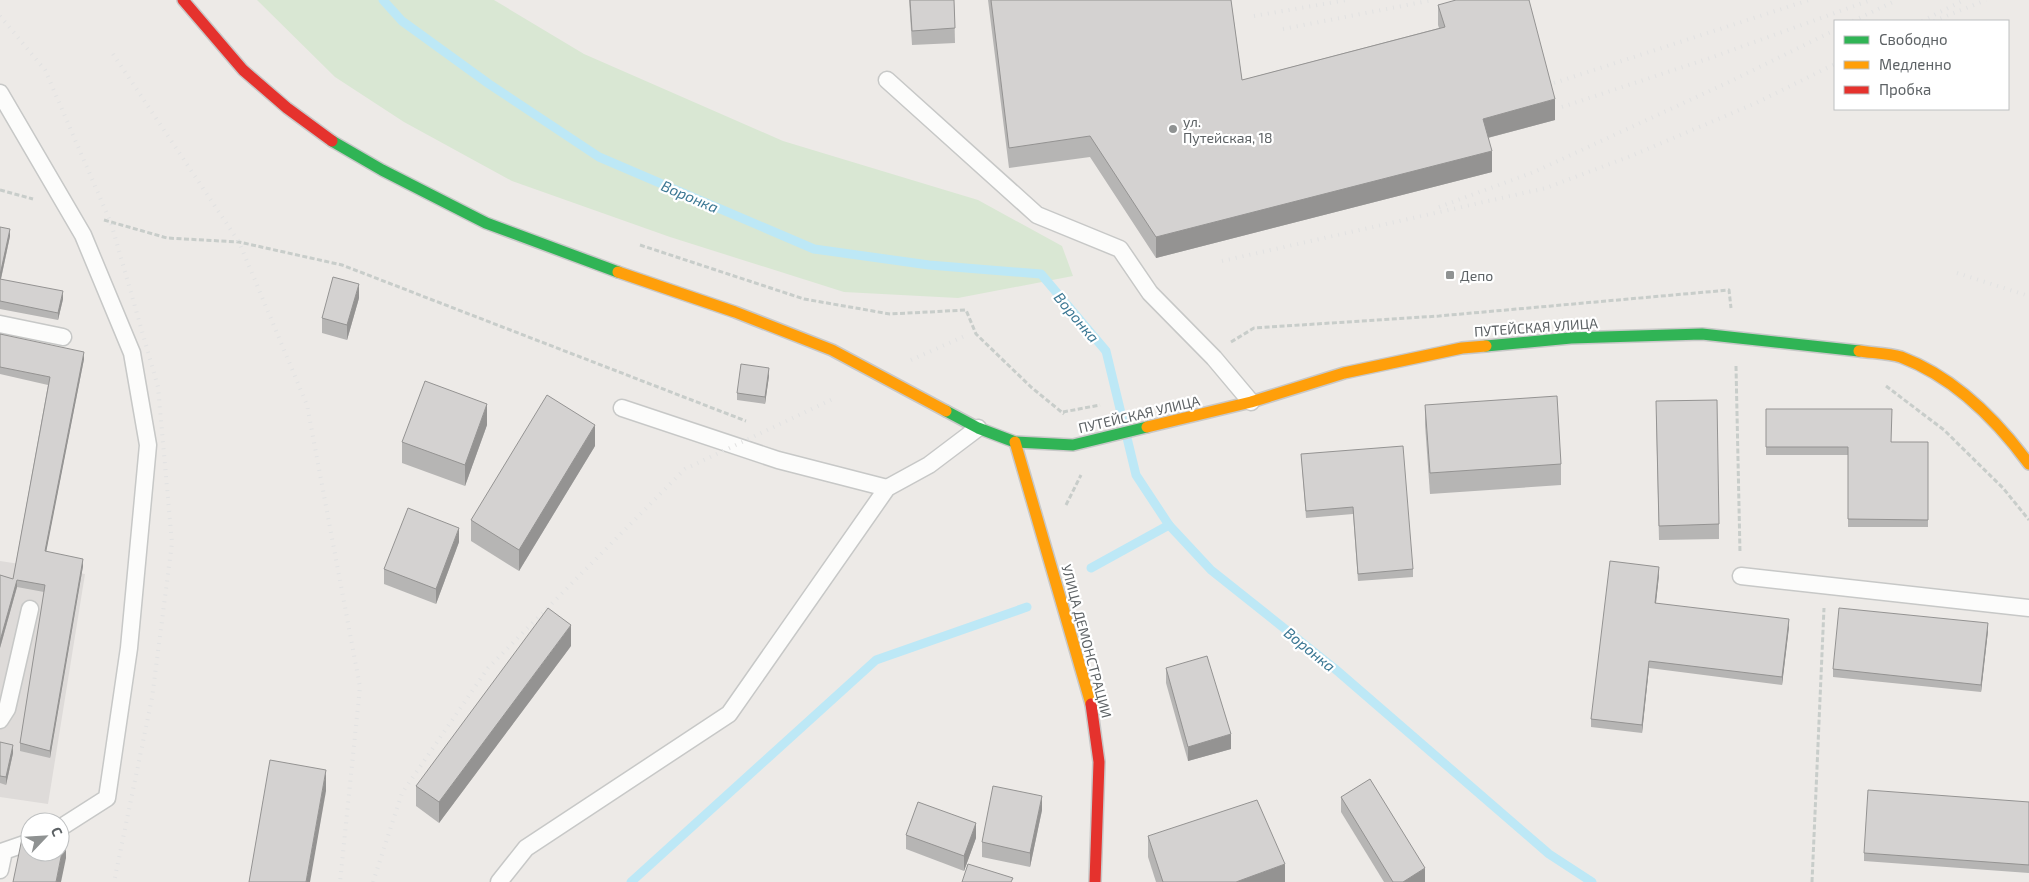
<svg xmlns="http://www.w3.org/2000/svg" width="2029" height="882" viewBox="0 0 2029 882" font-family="'Exo 2',sans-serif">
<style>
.industrial{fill:#dedbd9}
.green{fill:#d9e7d3}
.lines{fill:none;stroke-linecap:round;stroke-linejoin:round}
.stream{stroke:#bde8f6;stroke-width:9}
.lane-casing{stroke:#c7c8c7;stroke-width:19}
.fast-casing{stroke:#c8c8c8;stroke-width:14}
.slow-casing{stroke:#c8c8c8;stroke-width:14}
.jam-casing{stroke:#c8c8c8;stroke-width:14}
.path{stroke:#c8cdca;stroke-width:3;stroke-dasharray:5 2.5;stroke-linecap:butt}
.lane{stroke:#fcfcfb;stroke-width:16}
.fast{stroke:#30b455;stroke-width:11}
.slow{stroke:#ff9f0a;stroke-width:11}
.jam{stroke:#e5322d;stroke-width:11}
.rail{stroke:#e2e2e2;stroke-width:4;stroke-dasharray:1 6;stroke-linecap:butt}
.wall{fill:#b6b5b4}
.shaded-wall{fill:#949392}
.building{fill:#d4d2d1;stroke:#949392}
.poi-dot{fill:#8f9292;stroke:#fff;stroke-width:2}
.labels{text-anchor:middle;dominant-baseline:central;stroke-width:4.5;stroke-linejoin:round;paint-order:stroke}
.poi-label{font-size:14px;fill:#5d6265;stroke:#fff;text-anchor:start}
.street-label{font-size:14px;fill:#5d6265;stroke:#fff}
.water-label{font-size:15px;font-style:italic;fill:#3c7894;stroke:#fff}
</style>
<rect width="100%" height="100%" fill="#edeae7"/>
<!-- industrial -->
<path class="industrial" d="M0,561L85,574L48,804L0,797Z"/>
<!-- green -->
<path class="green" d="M257,0H494L584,54L783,141L978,200L1062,246L1073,276L958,298L844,292L670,237L512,181L404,122L335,77Z"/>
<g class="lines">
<!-- stream -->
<g class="stream">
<path d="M383,0L402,21L489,84L599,157L814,249L929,265L1041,274L1106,351L1136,475L1169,525L1211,570L1334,668L1549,854L1592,882"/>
<path d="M1091,568L1169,525"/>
<path d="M631,882L876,660L1027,607"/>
</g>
<!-- lane casing -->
<g class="lane-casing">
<g id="lane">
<path d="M887,80L1037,215L1120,249L1150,293L1214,358L1251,402"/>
<path d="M0,93L83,235L132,353L148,445L129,648L107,798L60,828"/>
<path d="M0,324L63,337"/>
<path d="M622,408L778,460L887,488"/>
<path d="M1741,576L2029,608"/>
<path d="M0,720L7,709L30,609"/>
<path d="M0,870L4,851L30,842"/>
<path d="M499,882L526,848L729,714L887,488L929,465L978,428"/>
</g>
</g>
<!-- fast casing -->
<g class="fast-casing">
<g id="fast">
<path d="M332,141L382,170L486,223L618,272"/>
<path d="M1486,346L1571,338L1702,334L1859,351"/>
<path d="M946,411L978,428L1015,442L1073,445L1147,427"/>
</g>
</g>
<!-- slow casing -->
<g class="slow-casing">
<g id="slow">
<path d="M618,272L735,312L832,350L946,411"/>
<path d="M1859,351C1872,353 1888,353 1901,357C1954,377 1996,419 2029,464"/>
<path d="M1147,427L1251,402L1344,373L1462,348L1486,346"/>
<path d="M1015,442L1091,704"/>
</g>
</g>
<!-- jam casing -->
<g class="jam-casing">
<g id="jam">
<path d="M183,0L243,70L287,108L332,141"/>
<path d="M1091,704L1099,762L1095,882"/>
</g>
</g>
<!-- path -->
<g class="path">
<path d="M0,190L33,199"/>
<path d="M104,220L167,238L239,242L342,265L746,421"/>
<path d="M640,245L804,299L890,314L966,310L976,334L1031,387L1064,414"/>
<path d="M1231,342L1254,328L1439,316L1729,290L1731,308"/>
<path d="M1736,366L1740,553"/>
<path d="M1886,386L1944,430L2003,488L2029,520"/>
<path d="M1063,412L1100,405"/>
<path d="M1066,505L1081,475"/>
<path d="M1812,882L1824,608"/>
</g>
<!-- lane -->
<use href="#lane" class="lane"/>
<!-- fast -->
<use href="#fast" class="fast"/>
<!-- slow -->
<use href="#slow" class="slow"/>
<!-- jam -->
<use href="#jam" class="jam"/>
<!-- rail -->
<g class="rail">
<path d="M0,16L45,70L111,223L158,387L172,543L152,698L114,882"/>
<path d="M1254,16L1347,0"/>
<path d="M1853,21L1897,0"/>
<path d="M1922,21L1964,0"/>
<path d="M1934,21L1986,0"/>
<path d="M1283,29L1433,0"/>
<path d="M113,54L239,242L307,405L360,687L340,882"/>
<path d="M1554,83L1809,0"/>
<path d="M1562,107L1710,58L1871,0"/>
<path d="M1439,207L1534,172L1729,82L1835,30"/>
<path d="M1222,261L1546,188L1631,156L1756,103L1835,64"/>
<path d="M1957,273L2029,296"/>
<path d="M911,360L965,336"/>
<path d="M373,882L402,793L488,668L685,469L835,398"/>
</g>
</g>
<!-- wall -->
<g class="wall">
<path d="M909,0H954L955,43L912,45Z"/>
<path d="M988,0H1231L1242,80L1439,28L1438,25V5L1555,120L1488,138L1492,172L1156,258L1090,157L1009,168Z"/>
<path d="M0,227L10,236L1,279L63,299L58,320L0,309Z"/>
<path d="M359,298L347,340L322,333V318Z"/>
<path d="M0,334L84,359L46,551L83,566L50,758L20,751V743L44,592L17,587L0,648V575L13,579L48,385L0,374Z"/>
<path d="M769,376L765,404L737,400V393Z"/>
<path d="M1425,405L1561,464V485L1430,494L1425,425Z"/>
<path d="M1766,409L1892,442H1928V527H1848V455H1766Z"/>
<path d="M1656,415L1719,524V539L1659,540Z"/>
<path d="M487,425L465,486L402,463V442Z"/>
<path d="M595,446L519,571L471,541V520Z"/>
<path d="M1301,454L1413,569V577L1358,581L1353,514L1306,518Z"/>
<path d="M459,542L436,604L384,584V569Z"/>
<path d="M1659,575L1656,603L1789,627L1782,685L1649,668L1642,733L1591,727V719Z"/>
<path d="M1988,631L1981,692L1833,677V669Z"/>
<path d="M571,646L439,823L416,806V786Z"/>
<path d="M1166,668L1231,749L1188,761L1166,683Z"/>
<path d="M0,742L13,753L6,785L0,783Z"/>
<path d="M1341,797L1425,882H1384L1341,812Z"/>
<path d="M2029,802V873L1864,861V853Z"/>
<path d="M1042,810L1030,867L982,857V842Z"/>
<path d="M906,835L976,838L964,871L906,849Z"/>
<path d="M1148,836L1285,882H1156L1148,857Z"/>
</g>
<!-- shaded-wall -->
<g class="shaded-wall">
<path d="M1555,99V120L1483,139V119Z"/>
<path d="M1492,151V172L1156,258V237Z"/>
<path d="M10,229V236L0,283V275Z"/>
<path d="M359,284V298L347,340V325Z"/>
<path d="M63,291V299L58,320V313Z"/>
<path d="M84,352V359L45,558V551Z"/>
<path d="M769,368V376L765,404V397Z"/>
<path d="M487,404V425L465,486V465Z"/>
<path d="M595,425V446L519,571V550Z"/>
<path d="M459,528V542L436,604V589Z"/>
<path d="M83,559V566L50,758V751Z"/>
<path d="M1659,567V575L1655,611V603Z"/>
<path d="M17,580V587L0,648V641Z"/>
<path d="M1789,619V627L1782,685V677Z"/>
<path d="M1988,623V631L1981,692V685Z"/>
<path d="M571,625V646L439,823V802Z"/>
<path d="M1649,661V668L1642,733V725Z"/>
<path d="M1231,734V749L1188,761V747Z"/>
<path d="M13,745V753L6,785V777Z"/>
<path d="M326,770V791L310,882H306Z"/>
<path d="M1042,796V810L1030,867V853Z"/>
<path d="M976,823V838L964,871V856Z"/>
<path d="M66,832V858L61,882H56Z"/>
<path d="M1285,864V882H1236Z"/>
<path d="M1425,868V882H1403Z"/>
</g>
<!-- building -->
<g class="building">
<path d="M910,0H954L955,28L912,31Z"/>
<path d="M991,0H1231L1242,80L1445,27L1438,5L1456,0H1529L1555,99L1483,119L1492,151L1156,237L1090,136L1009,148Z"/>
<path d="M0,227L10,229L0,275Z"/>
<path d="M333,277L359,284L347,325L322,318Z"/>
<path d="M0,279L63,291L58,313L0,301Z"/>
<path d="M0,334L84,352L45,551L83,559L50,751L20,743L45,585L17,580L0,641V575L13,579L50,377L0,367Z"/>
<path d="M741,364L769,368L765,397L737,393Z"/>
<path d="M425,381L487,404L465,465L402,442Z"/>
<path d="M547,395L595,425L519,550L471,520Z"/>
<path d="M1557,396L1561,464L1430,473L1425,405Z"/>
<path d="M1717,400L1719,524L1659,526L1656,401Z"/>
<path d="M1766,409H1892L1891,442H1928V520L1848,519V447H1766Z"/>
<path d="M1403,446L1413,569L1358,574L1353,507L1306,511L1301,454Z"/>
<path d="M408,508L459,528L436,589L384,569Z"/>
<path d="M1610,561L1659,567L1655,603L1789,619L1782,677L1649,661L1642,725L1591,719Z"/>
<path d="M548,608L571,625L439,802L416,786Z"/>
<path d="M1839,608L1988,623L1981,685L1833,669Z"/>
<path d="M1207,656L1231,734L1188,747L1166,668Z"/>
<path d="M0,742L13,745L6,777L0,776Z"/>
<path d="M270,760L326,770L306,882H249Z"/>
<path d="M1370,779L1425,868L1403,882H1393L1341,797Z"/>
<path d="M993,786L1042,796L1030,853L982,842Z"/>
<path d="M1868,790L2029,802V865L1864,853Z"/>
<path d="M1257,800L1285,864L1236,882H1163L1148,836Z"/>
<path d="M918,802L976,823L964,856L906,835Z"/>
<path d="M25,824L30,825V852H60V831L66,832L56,882H13Z"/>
<path d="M968,864L1013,878L1011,882H962Z"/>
</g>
<!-- markers -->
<g class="poi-dot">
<circle cx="1173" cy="129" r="5"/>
<rect x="1445" y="270" width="10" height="10" rx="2.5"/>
</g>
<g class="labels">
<!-- poi labels -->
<g class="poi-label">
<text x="1183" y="121">ул.<tspan x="1183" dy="16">Путейская, 18</tspan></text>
<text x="1460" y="275">Депо</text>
</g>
<!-- street labels -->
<g class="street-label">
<text transform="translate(1536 327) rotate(-4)">ПУТЕЙСКАЯ УЛИЦА</text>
<text transform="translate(1139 414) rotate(-13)">ПУТЕЙСКАЯ УЛИЦА</text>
<text transform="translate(1087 641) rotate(75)">УЛИЦА ДЕМОНСТРАЦИИ</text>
</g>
<!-- water labels -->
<g class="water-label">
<text transform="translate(690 196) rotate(23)">Воронка</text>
<text transform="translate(1077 317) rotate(50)">Воронка</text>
<text transform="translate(1310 649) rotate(39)">Воронка</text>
</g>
</g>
<!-- legend -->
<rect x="1834" y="20" width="175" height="90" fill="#ffffff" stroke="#bec0c1"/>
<rect x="1844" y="36" width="25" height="8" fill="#30b455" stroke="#bec0c1"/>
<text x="1879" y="45" font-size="15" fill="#5d6265">Свободно</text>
<rect x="1844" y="61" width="25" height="8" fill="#ff9f0a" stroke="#bec0c1"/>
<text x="1879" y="70" font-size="15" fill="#5d6265">Медленно</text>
<rect x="1844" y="86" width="25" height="8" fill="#e5322d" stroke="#bec0c1"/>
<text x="1879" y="95" font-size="15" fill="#5d6265">Пробка</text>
<!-- north arrow -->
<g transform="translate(45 837) rotate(65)"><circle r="24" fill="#ffffff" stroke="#bec0c1"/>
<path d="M0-4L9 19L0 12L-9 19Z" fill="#8f9292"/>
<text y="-8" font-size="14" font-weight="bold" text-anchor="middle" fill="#5d6265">С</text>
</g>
</svg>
